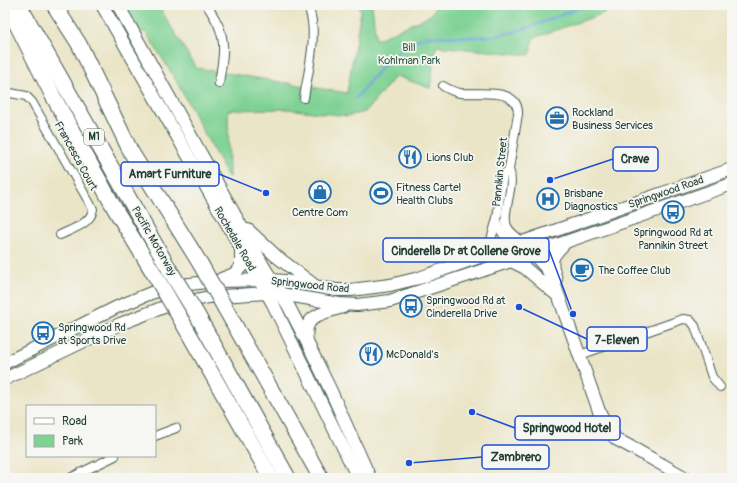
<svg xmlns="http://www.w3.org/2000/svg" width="737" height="483" viewBox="0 0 737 483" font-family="Pangolin,sans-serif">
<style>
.green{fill:#7fd294;stroke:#4f8864}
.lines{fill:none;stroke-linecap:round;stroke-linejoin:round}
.stream{stroke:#6da3db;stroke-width:2.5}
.street-casing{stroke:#3e564a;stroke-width:10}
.secondary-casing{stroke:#3e564a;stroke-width:14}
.highway-casing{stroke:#3e564a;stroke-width:17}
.street{stroke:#fff;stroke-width:8}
.secondary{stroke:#fff;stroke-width:12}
.highway{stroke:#fff;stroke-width:15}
.highway-bridge-casing{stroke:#3e564a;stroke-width:17;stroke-linecap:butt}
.highway-bridge{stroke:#fff;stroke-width:15}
.labels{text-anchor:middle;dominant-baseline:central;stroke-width:3.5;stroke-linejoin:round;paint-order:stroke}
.shield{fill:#f6f6f2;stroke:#60746d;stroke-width:1}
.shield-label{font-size:10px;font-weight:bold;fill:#1f3d34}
.park-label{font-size:11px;fill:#325b47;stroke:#f6f6f2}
.poi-label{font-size:11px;fill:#1f3d34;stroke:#f6f6f2;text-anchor:start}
.street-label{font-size:11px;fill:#1f3d34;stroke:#f6f6f2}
.leader{fill:none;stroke:#1d4ed8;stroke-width:1.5}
.callout-dot{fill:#1d4ed8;stroke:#f6f6f2;stroke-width:1.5}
.callout{fill:#f6f6f2;stroke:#1d4ed8;stroke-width:1.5}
.callout-label{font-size:12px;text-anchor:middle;font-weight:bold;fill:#1f3d34}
</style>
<rect width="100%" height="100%" fill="#f6f6f2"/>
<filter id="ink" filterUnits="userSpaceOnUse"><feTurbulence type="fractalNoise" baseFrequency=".025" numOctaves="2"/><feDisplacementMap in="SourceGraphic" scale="8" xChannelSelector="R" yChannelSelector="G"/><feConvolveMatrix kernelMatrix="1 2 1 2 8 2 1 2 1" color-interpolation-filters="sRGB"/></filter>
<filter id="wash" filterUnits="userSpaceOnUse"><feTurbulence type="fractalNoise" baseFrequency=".012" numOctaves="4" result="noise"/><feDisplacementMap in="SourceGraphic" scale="16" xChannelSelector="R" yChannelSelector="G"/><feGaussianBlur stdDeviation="0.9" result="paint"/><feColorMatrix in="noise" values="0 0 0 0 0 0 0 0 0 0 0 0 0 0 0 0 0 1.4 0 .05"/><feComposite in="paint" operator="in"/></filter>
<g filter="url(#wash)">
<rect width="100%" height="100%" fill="#ebe5c7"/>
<!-- green -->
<path class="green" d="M126,5H158L196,68L347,93L361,10L358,5H372L376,40L431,15L437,5H622L596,16L533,38L530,55L436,46L430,88L396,76L365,112L347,116L287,109L228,110L229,177H228L174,77L145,31L141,33Z"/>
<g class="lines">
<!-- stream -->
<path class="stream" d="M356,98C377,73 397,43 430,36C453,36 477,39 499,35C529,30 558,15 587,5"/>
</g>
</g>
<g filter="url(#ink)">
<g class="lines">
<!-- street casing -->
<g class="street-casing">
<g id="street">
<path d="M207,5C212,14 219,23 221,33C226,49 221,67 219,84"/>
<path d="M443,86C448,89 454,92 460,93C478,95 519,86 518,114L509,169C516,187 501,212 507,226C510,233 517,237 523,242"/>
<path d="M5,92L26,96L32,102L93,209C91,224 72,229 60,235"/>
<path d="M304,98C308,71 320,29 307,5"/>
<path d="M497,220C499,232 505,239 516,244"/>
<path d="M474,255L485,247L491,240L497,218L503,175L509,169"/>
<path d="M580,355L683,319L690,320L695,326L712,377L720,387"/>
<path d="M155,436L176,428"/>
<path d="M70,478L115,456"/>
</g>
</g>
<!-- secondary casing -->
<g class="secondary-casing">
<g id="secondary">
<path d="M102,5L273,304L358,478"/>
<path d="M118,5L265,269L288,305L307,342L330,389L370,478"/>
<path d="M248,230L276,256L314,285"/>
<path d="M528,248L547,269L553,280L599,411L610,432L616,439L629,446L686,478"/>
<path d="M511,261L525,268L559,297"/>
<path d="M221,279L234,274L241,267V249"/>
<path d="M556,279C550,260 550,258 564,244"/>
<path d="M307,341C302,314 324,313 343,307"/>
<path d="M5,363L117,307L151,293L181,285L216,281L272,280L285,281L336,290H351L390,285L419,278L732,169"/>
<path d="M5,379L120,324L164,307L209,297L266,293L281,294L340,304L357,305L390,301L511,261L732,184"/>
</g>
</g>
<!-- highway casing -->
<g class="highway-casing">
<g id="highway">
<path d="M7,5L53,96L115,209L153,272"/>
<path d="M19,5L169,269"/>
<path d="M54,5L79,44L131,152L201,265"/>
<path d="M225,308L321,478"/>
<path d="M196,313L288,478"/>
<path d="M179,316L271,478"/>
</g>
</g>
<!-- street -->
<use href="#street" class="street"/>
<!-- secondary -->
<use href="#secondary" class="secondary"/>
<!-- highway -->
<use href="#highway" class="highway"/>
<!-- highway-bridge casing -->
<g class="highway-bridge-casing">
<g id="highway-bridge">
<path d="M201,265L225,308"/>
<path d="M169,269L196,313"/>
<path d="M153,272L179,316"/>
</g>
</g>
<!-- highway-bridge -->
<use href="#highway-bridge" class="highway-bridge"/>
</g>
</g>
<!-- icons -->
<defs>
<g id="office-ring" transform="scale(1.15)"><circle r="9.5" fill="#f6f6f2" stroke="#1f6fb2" stroke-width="1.5"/><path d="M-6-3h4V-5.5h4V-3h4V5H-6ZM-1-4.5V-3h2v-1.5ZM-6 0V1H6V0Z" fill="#1f6fb2"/></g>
<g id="restaurant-ring" transform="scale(1.15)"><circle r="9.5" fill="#f6f6f2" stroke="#1f6fb2" stroke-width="1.5"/><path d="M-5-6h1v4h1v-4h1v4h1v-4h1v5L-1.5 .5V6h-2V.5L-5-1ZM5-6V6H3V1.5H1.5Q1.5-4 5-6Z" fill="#1f6fb2"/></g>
<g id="shop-ring" transform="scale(1.15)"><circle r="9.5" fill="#f6f6f2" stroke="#1f6fb2" stroke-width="1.5"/><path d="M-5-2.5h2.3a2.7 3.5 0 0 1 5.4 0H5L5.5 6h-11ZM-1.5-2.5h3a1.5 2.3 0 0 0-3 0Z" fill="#1f6fb2"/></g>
<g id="stadium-ring" transform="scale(1.15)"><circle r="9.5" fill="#f6f6f2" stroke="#1f6fb2" stroke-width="1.5"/><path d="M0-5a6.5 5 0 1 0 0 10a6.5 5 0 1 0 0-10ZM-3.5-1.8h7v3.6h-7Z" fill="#1f6fb2"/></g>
<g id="hospital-ring" transform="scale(1.15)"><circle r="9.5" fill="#f6f6f2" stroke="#1f6fb2" stroke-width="1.5"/><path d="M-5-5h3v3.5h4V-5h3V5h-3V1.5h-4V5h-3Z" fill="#1f6fb2"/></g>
<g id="bus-ring" transform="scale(1.15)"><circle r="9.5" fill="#f6f6f2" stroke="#1f6fb2" stroke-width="1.5"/><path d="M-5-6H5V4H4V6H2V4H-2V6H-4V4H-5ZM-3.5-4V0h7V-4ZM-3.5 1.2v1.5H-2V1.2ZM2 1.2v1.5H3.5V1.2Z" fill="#1f6fb2"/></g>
<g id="cafe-ring" transform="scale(1.15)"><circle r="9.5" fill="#f6f6f2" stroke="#1f6fb2" stroke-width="1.5"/><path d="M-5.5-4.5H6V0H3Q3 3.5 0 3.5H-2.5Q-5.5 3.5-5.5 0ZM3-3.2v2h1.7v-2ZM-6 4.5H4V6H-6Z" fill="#1f6fb2"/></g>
</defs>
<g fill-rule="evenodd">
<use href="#office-ring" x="557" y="118"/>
<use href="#restaurant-ring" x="410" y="157"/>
<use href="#shop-ring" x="320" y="192"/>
<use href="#stadium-ring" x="381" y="193"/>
<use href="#hospital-ring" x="548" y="199"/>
<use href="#bus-ring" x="673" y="212"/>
<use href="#cafe-ring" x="582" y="270"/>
<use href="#bus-ring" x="411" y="306"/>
<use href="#bus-ring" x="43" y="333"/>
<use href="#restaurant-ring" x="371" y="354"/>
</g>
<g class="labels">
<!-- shield labels -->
<rect class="shield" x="84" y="129" width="20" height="16" rx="3"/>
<g class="shield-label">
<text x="94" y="137">M1</text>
</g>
<!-- park labels -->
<g class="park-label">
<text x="409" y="47">Bill<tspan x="409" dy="13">Kohlman Park</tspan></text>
</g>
<!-- poi labels -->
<g class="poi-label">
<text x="572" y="112">Rockland<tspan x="572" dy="13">Business Services</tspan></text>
<text x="426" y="157">Lions Club</text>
<text x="396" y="187">Fitness Cartel<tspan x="396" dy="13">Health Clubs</tspan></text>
<text x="564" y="193">Brisbane<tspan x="564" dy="13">Diagnostics</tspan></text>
<text x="320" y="212" text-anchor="middle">Centre Com</text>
<text x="673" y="232" text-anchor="middle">Springwood Rd at<tspan x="673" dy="13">Pannikin Street</tspan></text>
<text x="598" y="270">The Coffee Club</text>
<text x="426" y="300">Springwood Rd at<tspan x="426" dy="13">Cinderella Drive</tspan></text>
<text x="58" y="327">Springwood Rd<tspan x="58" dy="13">at Sports Drive</tspan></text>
<text x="386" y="354">McDonald's</text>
</g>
<!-- street labels -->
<g class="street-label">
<text transform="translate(76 156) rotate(61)">Francesca Court</text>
<text transform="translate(500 172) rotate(-84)">Pannikin Street</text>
<text transform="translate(666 192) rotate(-19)">Springwood Road</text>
<text transform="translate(235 239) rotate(60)">Rochedale Road</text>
<text transform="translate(154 241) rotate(60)">Pacific Motorway</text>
<text transform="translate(310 285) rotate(6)">Springwood Road</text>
</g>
</g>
<!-- callouts -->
<path class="leader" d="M550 180L613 159M266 193L219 174M573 314L549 250M519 307L587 339M472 412L515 428M409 463L482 457"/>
<g class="callout-dot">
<circle cx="550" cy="180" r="4"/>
<circle cx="266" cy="193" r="4"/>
<circle cx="573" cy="314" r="4"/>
<circle cx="519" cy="307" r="4"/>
<circle cx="472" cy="412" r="4"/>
<circle cx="409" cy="463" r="4"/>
</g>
<g class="callout">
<rect x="613" y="147" width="45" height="24" rx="4"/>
<rect x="121" y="162" width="98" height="24" rx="4"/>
<rect x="383" y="238" width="166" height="24" rx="4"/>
<rect x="587" y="327" width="60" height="24" rx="4"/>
<rect x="515" y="416" width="105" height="24" rx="4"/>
<rect x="482" y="445" width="67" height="24" rx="4"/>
</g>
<g class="callout-label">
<text x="635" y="163">Crave</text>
<text x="170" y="178">Amart Furniture</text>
<text x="466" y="255">Cinderella Dr at Collene Grove</text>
<text x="617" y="344">7-Eleven</text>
<text x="567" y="432">Springwood Hotel</text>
<text x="516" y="461">Zambrero</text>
</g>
<!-- margin -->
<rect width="737" height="483" fill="none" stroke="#f6f6f2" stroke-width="20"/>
<!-- legend -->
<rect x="26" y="405" width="130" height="52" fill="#f6f6f2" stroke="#a0aca6"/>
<rect x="34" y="418" width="20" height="6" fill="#ffffff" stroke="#a0aca6"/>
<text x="62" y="425" font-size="12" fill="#1f3d34">Road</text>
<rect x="34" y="435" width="20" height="12" fill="#7fd294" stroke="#a0aca6"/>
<text x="62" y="445" font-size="12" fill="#1f3d34">Park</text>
</svg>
